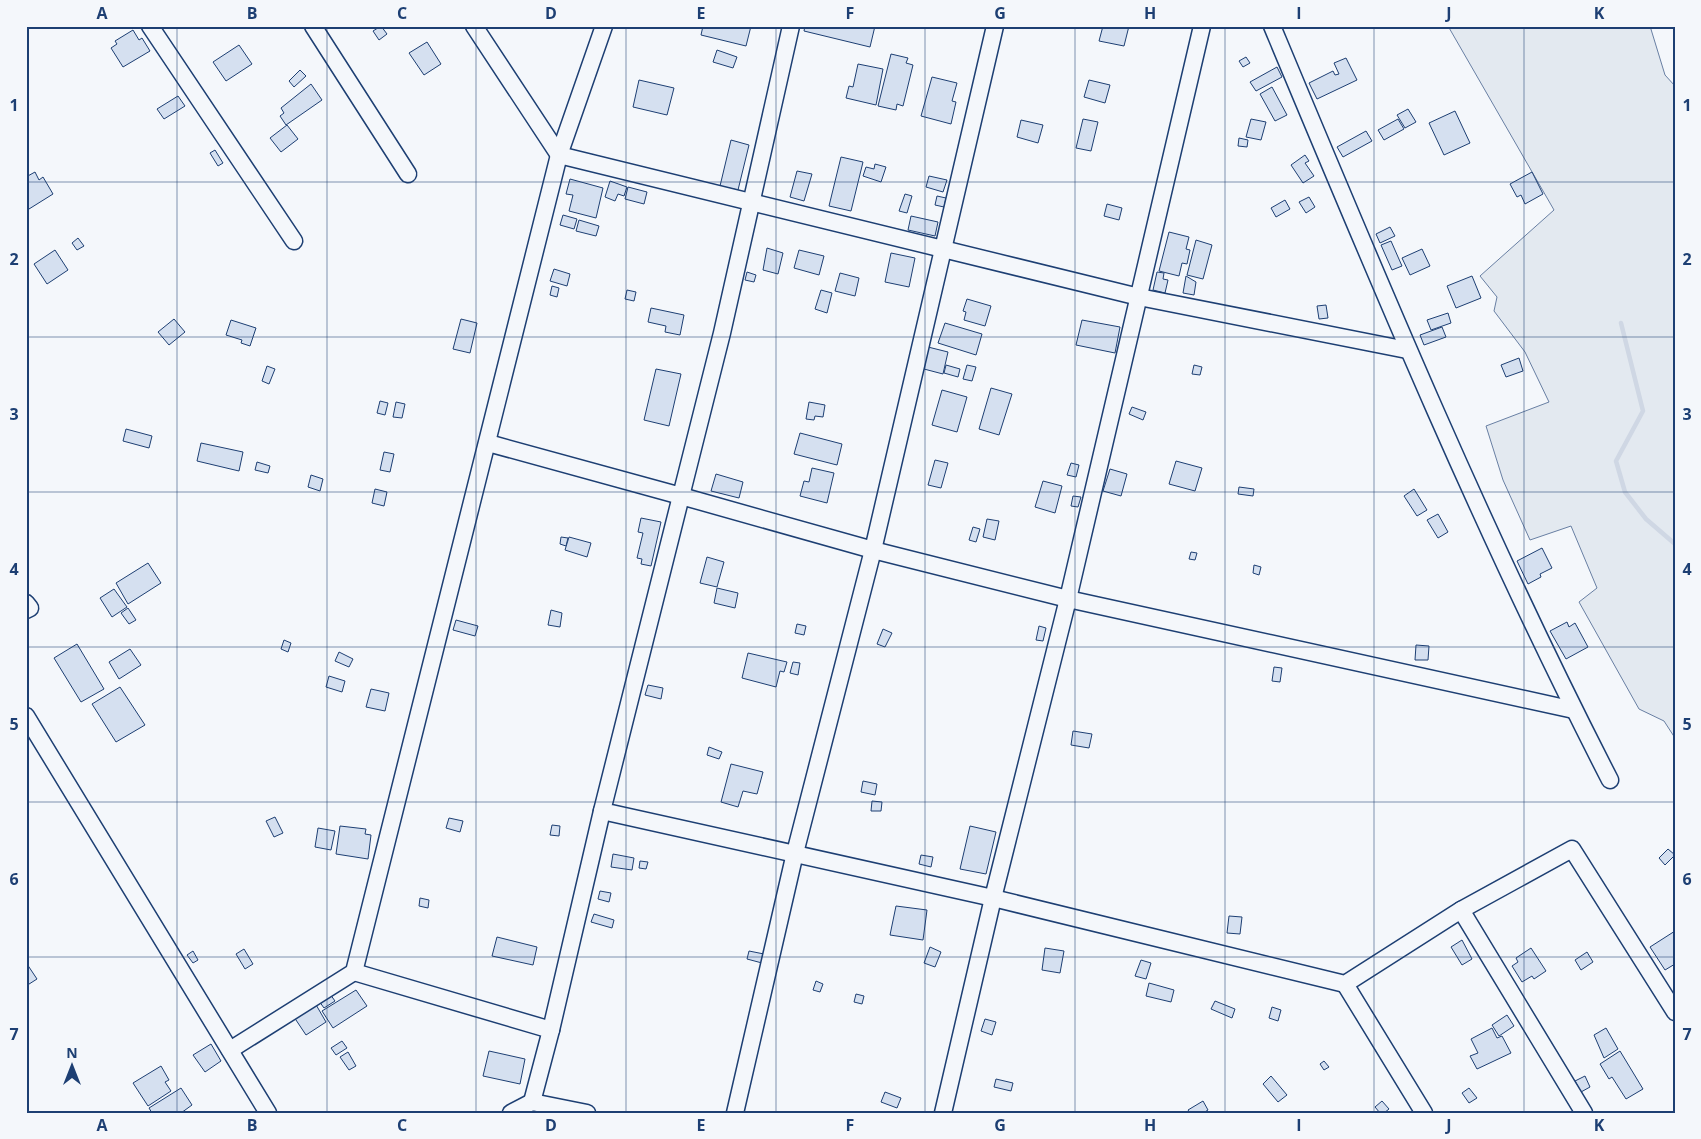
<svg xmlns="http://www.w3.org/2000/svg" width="1701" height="1139" viewBox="0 0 1701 1139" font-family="'Open Sans',sans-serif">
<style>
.green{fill:#e3e9f0;stroke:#687fa3}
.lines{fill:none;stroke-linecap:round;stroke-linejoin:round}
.stream{stroke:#cfd7e4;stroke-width:4.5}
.building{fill:#d5e0f0;stroke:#1d3f73}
.minor-casing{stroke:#1d3f73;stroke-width:19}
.minor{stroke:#f4f7fb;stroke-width:16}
.grid{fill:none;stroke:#1d3f73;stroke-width:1;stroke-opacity:0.55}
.neatline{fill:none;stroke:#1d3f73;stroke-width:2}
.grid-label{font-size:16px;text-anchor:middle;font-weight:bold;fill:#1d3f73}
</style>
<rect width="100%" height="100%" fill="#f4f7fb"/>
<!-- green -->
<path class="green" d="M1448,26H1650L1665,75L1675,86V738L1664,721L1639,709L1579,602L1597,588L1571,526L1530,540L1503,480L1486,426L1549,402L1525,352L1494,311L1497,297L1480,276L1554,210Z"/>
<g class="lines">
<!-- stream -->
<path class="stream" d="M1621,323L1643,411L1616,461L1625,492L1646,519L1675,544"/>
</g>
<!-- building -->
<g class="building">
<path d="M381,26L387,34L379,40L373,31Z"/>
<path d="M703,26H751L746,46L701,35Z"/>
<path d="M805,26H875L870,47L804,31Z"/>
<path d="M1103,26H1129L1124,46L1099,41Z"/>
<path d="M133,30L139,40L142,38L150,51L123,67L111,48L117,44L115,41Z"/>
<path d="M427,42L441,64L424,75L409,53Z"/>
<path d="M239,45L252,64L226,81L213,62Z"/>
<path d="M717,50L737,57L733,68L713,62Z"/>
<path d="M891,54L908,58L906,63L913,65L903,106L897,104L896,110L878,106Z"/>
<path d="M1246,57L1250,63L1243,67L1239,61Z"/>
<path d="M1346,58L1357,80L1317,99L1309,83L1333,71L1335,75L1339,74L1334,63Z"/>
<path d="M858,64L883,69L876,105L846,98L849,86L853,87Z"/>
<path d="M1277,67L1282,77L1256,91L1250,82Z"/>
<path d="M300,70L306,76L294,87L289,81Z"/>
<path d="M932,77L957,83L952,101L956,102L951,124L921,116Z"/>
<path d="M639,80L674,88L667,115L633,107Z"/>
<path d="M1089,80L1110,85L1105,103L1084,97Z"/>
<path d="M311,84L322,100L286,125L280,116L284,113L281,108Z"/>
<path d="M1272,87L1287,115L1275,121L1260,94Z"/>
<path d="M178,96L185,106L164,119L157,109Z"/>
<path d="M1408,109L1416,122L1405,128L1397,115Z"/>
<path d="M1455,111L1470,143L1444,155L1429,123Z"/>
<path d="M1083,119L1098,122L1091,151L1076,148Z"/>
<path d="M1251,119L1266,122L1261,140L1246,137Z"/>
<path d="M1398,119L1404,129L1384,140L1378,130Z"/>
<path d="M1021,120L1043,125L1038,143L1017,137Z"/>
<path d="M287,125L298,139L281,152L270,138Z"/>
<path d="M1366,131L1372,141L1343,157L1337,147Z"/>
<path d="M1239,138L1248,140L1247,147L1238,146Z"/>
<path d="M731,140L749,145L738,190L720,186Z"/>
<path d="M215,150L223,163L218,166L210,153Z"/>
<path d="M1305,155L1309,161L1305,163L1314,176L1303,183L1291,165Z"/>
<path d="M841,157L863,162L851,211L829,206Z"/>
<path d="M875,164L886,167L881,182L863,176L866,167L874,169Z"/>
<path d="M797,171L812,174L804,201L790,197Z"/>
<path d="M35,172L39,180L43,177L53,194L29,209L26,205V177Z"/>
<path d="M1532,172L1543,194L1525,204L1521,195L1517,197L1510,184Z"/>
<path d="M929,176L947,180L943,192L926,187Z"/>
<path d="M570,179L603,188L596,218L569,211L573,195L566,194Z"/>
<path d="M610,181L627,187L624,196L618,194L615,201L605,197Z"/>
<path d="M628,187L647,192L644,204L625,199Z"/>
<path d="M905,194L912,196L907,213L899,211Z"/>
<path d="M937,196L946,198L944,207L935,205Z"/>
<path d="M1309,197L1315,207L1306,213L1299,202Z"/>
<path d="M1285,200L1290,209L1276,217L1271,208Z"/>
<path d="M1107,204L1122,208L1119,220L1104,216Z"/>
<path d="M563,215L577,219L574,229L560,225Z"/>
<path d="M911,216L938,222L935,236L908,230Z"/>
<path d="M579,220L599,226L596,236L576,231Z"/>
<path d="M1390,227L1395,236L1380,243L1376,234Z"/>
<path d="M1169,232L1189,237L1186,249L1190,250L1187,264L1182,263L1179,276L1159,271Z"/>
<path d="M78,238L84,246L77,250L72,243Z"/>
<path d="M1196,240L1212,245L1203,279L1187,275Z"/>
<path d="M1391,241L1402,266L1392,270L1381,245Z"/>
<path d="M767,248L783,253L778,274L763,270Z"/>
<path d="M1422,249L1430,266L1410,275L1402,258Z"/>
<path d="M55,250L68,270L47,284L34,264Z"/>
<path d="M799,250L824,256L819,275L794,268Z"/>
<path d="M891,253L915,258L909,287L885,282Z"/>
<path d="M554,269L570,274L567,286L550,281Z"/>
<path d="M747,272L756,275L754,282L745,280Z"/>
<path d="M1157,272L1164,273L1163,279L1168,280L1165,293L1153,290Z"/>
<path d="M840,273L859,278L855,296L835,291Z"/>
<path d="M1186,276L1196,282L1194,295L1183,293Z"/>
<path d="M1472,276L1481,298L1456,308L1447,286Z"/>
<path d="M552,286L559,288L557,297L550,295Z"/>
<path d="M627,290L636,292L634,301L625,299Z"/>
<path d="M821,290L832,293L827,313L815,309Z"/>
<path d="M967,299L991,306L985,326L964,320L966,312L963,311Z"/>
<path d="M1326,305L1328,318L1319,319L1317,306Z"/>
<path d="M651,308L684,315L680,335L665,332L666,326L648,322Z"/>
<path d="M1448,313L1451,323L1431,330L1427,320Z"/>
<path d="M174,319L185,332L169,345L158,332Z"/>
<path d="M461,319L477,323L470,353L453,349Z"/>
<path d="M231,320L256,328L250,346L241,343L242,340L226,335Z"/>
<path d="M1082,320L1120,327L1115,353L1076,345Z"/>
<path d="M945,323L982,334L976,355L938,343Z"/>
<path d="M1442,327L1446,337L1424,345L1420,335Z"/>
<path d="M928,347L948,352L943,374L924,369Z"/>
<path d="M1519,358L1523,371L1506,377L1501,365Z"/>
<path d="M946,365L960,369L958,377L944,373Z"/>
<path d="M967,365L976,367L972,381L963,379Z"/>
<path d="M1194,365L1202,367L1200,375L1192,374Z"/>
<path d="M267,366L275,369L269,384L262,381Z"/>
<path d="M656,369L681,374L669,426L644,420Z"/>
<path d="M991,388L1012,394L999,435L979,429Z"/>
<path d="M942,390L967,397L957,432L932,425Z"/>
<path d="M380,401L388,403L385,415L377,413Z"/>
<path d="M396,402L405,404L402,418L393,417Z"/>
<path d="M809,402L825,405L823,417L815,416L814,420L806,419Z"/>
<path d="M1132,407L1146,412L1143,420L1129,414Z"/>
<path d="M126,429L152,436L149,448L123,441Z"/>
<path d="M800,433L842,444L837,465L794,454Z"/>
<path d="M201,443L243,452L239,471L197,461Z"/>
<path d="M384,452L394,454L390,472L380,470Z"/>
<path d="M935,460L948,463L941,488L928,485Z"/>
<path d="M1176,461L1202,468L1195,491L1169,484Z"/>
<path d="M257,462L270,466L268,473L255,470Z"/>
<path d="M1071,463L1079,465L1076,477L1067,475Z"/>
<path d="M812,468L834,473L827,503L800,496L804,481L809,482Z"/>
<path d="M1110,469L1127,474L1121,496L1103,491Z"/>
<path d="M716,474L743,482L739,498L711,491Z"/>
<path d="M311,475L323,479L320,491L308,487Z"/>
<path d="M1043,481L1062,486L1055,513L1035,507Z"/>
<path d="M1239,487L1254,489L1253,496L1238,494Z"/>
<path d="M375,489L387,492L384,506L372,503Z"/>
<path d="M1414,489L1427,510L1417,516L1404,496Z"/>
<path d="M1073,496L1081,497L1078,507L1071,506Z"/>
<path d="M1438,514L1448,532L1438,538L1427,520Z"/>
<path d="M641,518L661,522L651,566L641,564L642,559L637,558L643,533L638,532Z"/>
<path d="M987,519L999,521L995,540L983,537Z"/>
<path d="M973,527L980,529L976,542L969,540Z"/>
<path d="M561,537L568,538L566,546L560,544Z"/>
<path d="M569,537L591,543L587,557L565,550Z"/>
<path d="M1542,548L1552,568L1540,574L1541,577L1528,584L1517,561Z"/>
<path d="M1191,552L1197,553L1195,560L1189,559Z"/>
<path d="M707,557L724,562L717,587L700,583Z"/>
<path d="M148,563L161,583L128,604L116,583Z"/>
<path d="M1254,565L1261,567L1259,575L1253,573Z"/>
<path d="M717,588L738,593L735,608L714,603Z"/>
<path d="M114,589L127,607L112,617L100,598Z"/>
<path d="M128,608L136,620L129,624L121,613Z"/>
<path d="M551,610L562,613L560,627L548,625Z"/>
<path d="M456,620L478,626L475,636L453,630Z"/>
<path d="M1567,622L1569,627L1575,623L1588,647L1566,659L1550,631Z"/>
<path d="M797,624L806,626L804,635L795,633Z"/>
<path d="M1039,626L1046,628L1043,641L1036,640Z"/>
<path d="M883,629L892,633L885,647L877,644Z"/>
<path d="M284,640L291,643L288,652L281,649Z"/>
<path d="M77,644L104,689L81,702L54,658Z"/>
<path d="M1416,645L1429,646L1428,660H1415Z"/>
<path d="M130,649L141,665L119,679L109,662Z"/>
<path d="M339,652L353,659L349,667L335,661Z"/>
<path d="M748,653L787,662L784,672L780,671L776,687L742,678Z"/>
<path d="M793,662L800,663L798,675L790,673Z"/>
<path d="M1274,667L1282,668L1280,682L1272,681Z"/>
<path d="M329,676L345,681L342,692L326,687Z"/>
<path d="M648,685L663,688L661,699L645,695Z"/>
<path d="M120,687L145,725L116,742L92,704Z"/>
<path d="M371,689L389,693L385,711L366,707Z"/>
<path d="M1073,731L1092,734L1089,748L1071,745Z"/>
<path d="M709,747L722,752L719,759L707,755Z"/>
<path d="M731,764L763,772L757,794L743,791L738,807L721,802Z"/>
<path d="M863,781L877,784L875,795L861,792Z"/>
<path d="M872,801L882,802L881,811H871Z"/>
<path d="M275,817L283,833L274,837L266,821Z"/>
<path d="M449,818L463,821L460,832L446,828Z"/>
<path d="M552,825L560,826L559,836L550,835Z"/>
<path d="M340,826L366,829L365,834L371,835L368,859L336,854Z"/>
<path d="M970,826L996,832L986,874L960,869Z"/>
<path d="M318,828L335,831L331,850L315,847Z"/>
<path d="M1668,849L1675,855L1665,865L1659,858Z"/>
<path d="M613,854L634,858L632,870L611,867Z"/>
<path d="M921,855L933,857L931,867L919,864Z"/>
<path d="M640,861L648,862L646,869L639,868Z"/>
<path d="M600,891L611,893L609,902L598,899Z"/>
<path d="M420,898L429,900L428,908L419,906Z"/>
<path d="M896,906L927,910L923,940L890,935Z"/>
<path d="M594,914L614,920L612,928L591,922Z"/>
<path d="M1229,916L1242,917L1240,934L1227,933Z"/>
<path d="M1675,931V964L1665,970L1650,947Z"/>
<path d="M497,937L537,947L533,965L492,956Z"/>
<path d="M1462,940L1472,959L1462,965L1451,947Z"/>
<path d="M930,947L941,952L935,967L924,963Z"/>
<path d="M1045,948L1064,951L1060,973L1042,970Z"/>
<path d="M1531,948L1546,971L1534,979L1532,976L1522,982L1512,966L1518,962L1516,958Z"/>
<path d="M244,949L253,964L245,969L236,954Z"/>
<path d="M193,951L198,960L193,963L187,955Z"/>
<path d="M749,951L764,954L762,963L747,959Z"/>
<path d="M1587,952L1593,962L1581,970L1575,960Z"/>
<path d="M1141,960L1151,963L1146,979L1135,976Z"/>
<path d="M27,964L37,979L26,986V965Z"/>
<path d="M816,981L823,984L820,992L813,990Z"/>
<path d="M1149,983L1174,990L1171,1002L1146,996Z"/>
<path d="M356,990L367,1006L333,1028L322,1011Z"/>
<path d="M330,994L335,1001L324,1008L319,1001Z"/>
<path d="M856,994L864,996L862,1004L854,1002Z"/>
<path d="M1215,1001L1235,1009L1232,1018L1211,1009Z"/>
<path d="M315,1003L326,1022L306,1035L294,1017Z"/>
<path d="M1272,1007L1281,1010L1278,1021L1269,1018Z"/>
<path d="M1507,1015L1514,1026L1499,1036L1492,1025Z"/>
<path d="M985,1019L996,1022L992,1035L981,1031Z"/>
<path d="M1492,1028L1497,1038L1502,1036L1511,1053L1477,1069L1470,1056L1478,1053L1471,1039Z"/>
<path d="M1606,1028L1618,1049L1604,1058L1594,1035Z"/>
<path d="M342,1041L347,1048L336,1055L331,1048Z"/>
<path d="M211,1044L221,1061L205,1072L193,1055Z"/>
<path d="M489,1051L525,1059L520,1084L483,1076Z"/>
<path d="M1620,1051L1643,1089L1626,1099L1612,1077L1609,1079L1600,1064Z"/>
<path d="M348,1052L356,1066L349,1070L340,1057Z"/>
<path d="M1324,1061L1329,1067L1324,1070L1320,1064Z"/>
<path d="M161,1066L169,1080L165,1082L171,1091L148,1106L133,1083Z"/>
<path d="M1271,1076L1287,1095L1278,1102L1263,1084Z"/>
<path d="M1585,1076L1590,1087L1581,1092L1575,1081Z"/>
<path d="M996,1079L1013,1083L1011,1091L994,1087Z"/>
<path d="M181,1088L192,1105L181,1113H152L149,1108Z"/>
<path d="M1469,1088L1477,1098L1469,1103L1462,1093Z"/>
<path d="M885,1092L901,1098L897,1108L881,1102Z"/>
<path d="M1203,1101L1208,1110L1203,1113H1190L1188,1110Z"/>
<path d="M1382,1101L1389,1109L1384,1113H1380L1375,1107Z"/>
</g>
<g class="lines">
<!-- minor casing -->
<g class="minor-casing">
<g id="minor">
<path d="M150,26L294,241"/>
<path d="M313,26L408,174"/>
<path d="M474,26L559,155L1139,297L1407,350"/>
<path d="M1272,26C1378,280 1484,535 1610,780"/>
<path d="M488,443L681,496L722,333L791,26"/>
<path d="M26,603L30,608L26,610"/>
<path d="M1574,710L1068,599L873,550L681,496L602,811L993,898L1345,984L1461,910L1572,849L1675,1012"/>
<path d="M26,716L268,1113"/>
<path d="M1461,910L1584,1113"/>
<path d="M354,972L551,1030"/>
<path d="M1345,984L1424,1113"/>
<path d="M230,1050L354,972L559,155L604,26"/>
<path d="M532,1102L551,1030L602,811"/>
<path d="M511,1113L532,1102L587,1113"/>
<path d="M735,1113L795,853L873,550L995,26"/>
<path d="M943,1113L993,898L1068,599L1202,26"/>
</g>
</g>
<!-- minor -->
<use href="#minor" class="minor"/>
</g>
<!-- grid -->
<path class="grid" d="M177,26V1113M327,26V1113M476,26V1113M626,26V1113M776,26V1113M925,26V1113M1075,26V1113M1225,26V1113M1374,26V1113M1524,26V1113M26,182H1675M26,337H1675M26,492H1675M26,647H1675M26,802H1675M26,957H1675"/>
<!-- border -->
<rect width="1701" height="1139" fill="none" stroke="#f4f7fb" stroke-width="55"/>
<!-- north arrow -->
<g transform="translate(72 1066)" stroke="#f4f7fb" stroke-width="4" paint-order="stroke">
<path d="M0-4L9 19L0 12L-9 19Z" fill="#1d3f73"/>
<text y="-8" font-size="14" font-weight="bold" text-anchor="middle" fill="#1d3f73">N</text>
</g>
<rect x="28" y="28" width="1646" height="1084" class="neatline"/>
<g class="grid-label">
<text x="102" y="19">A</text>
<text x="252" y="19">B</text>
<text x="402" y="19">C</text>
<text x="551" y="19">D</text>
<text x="701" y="19">E</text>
<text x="850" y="19">F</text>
<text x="1000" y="19">G</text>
<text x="1150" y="19">H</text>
<text x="1299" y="19">I</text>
<text x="1449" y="19">J</text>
<text x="1599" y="19">K</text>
<text x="14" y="111">1</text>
<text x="1687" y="111">1</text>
<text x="14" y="265">2</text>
<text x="1687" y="265">2</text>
<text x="14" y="420">3</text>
<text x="1687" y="420">3</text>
<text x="14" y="575">4</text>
<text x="1687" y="575">4</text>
<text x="14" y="730">5</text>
<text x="1687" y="730">5</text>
<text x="14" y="885">6</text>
<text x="1687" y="885">6</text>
<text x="14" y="1040">7</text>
<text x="1687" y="1040">7</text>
<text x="102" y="1131">A</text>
<text x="252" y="1131">B</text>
<text x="402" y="1131">C</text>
<text x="551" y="1131">D</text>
<text x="701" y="1131">E</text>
<text x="850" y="1131">F</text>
<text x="1000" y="1131">G</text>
<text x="1150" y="1131">H</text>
<text x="1299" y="1131">I</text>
<text x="1449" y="1131">J</text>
<text x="1599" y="1131">K</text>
</g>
</svg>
